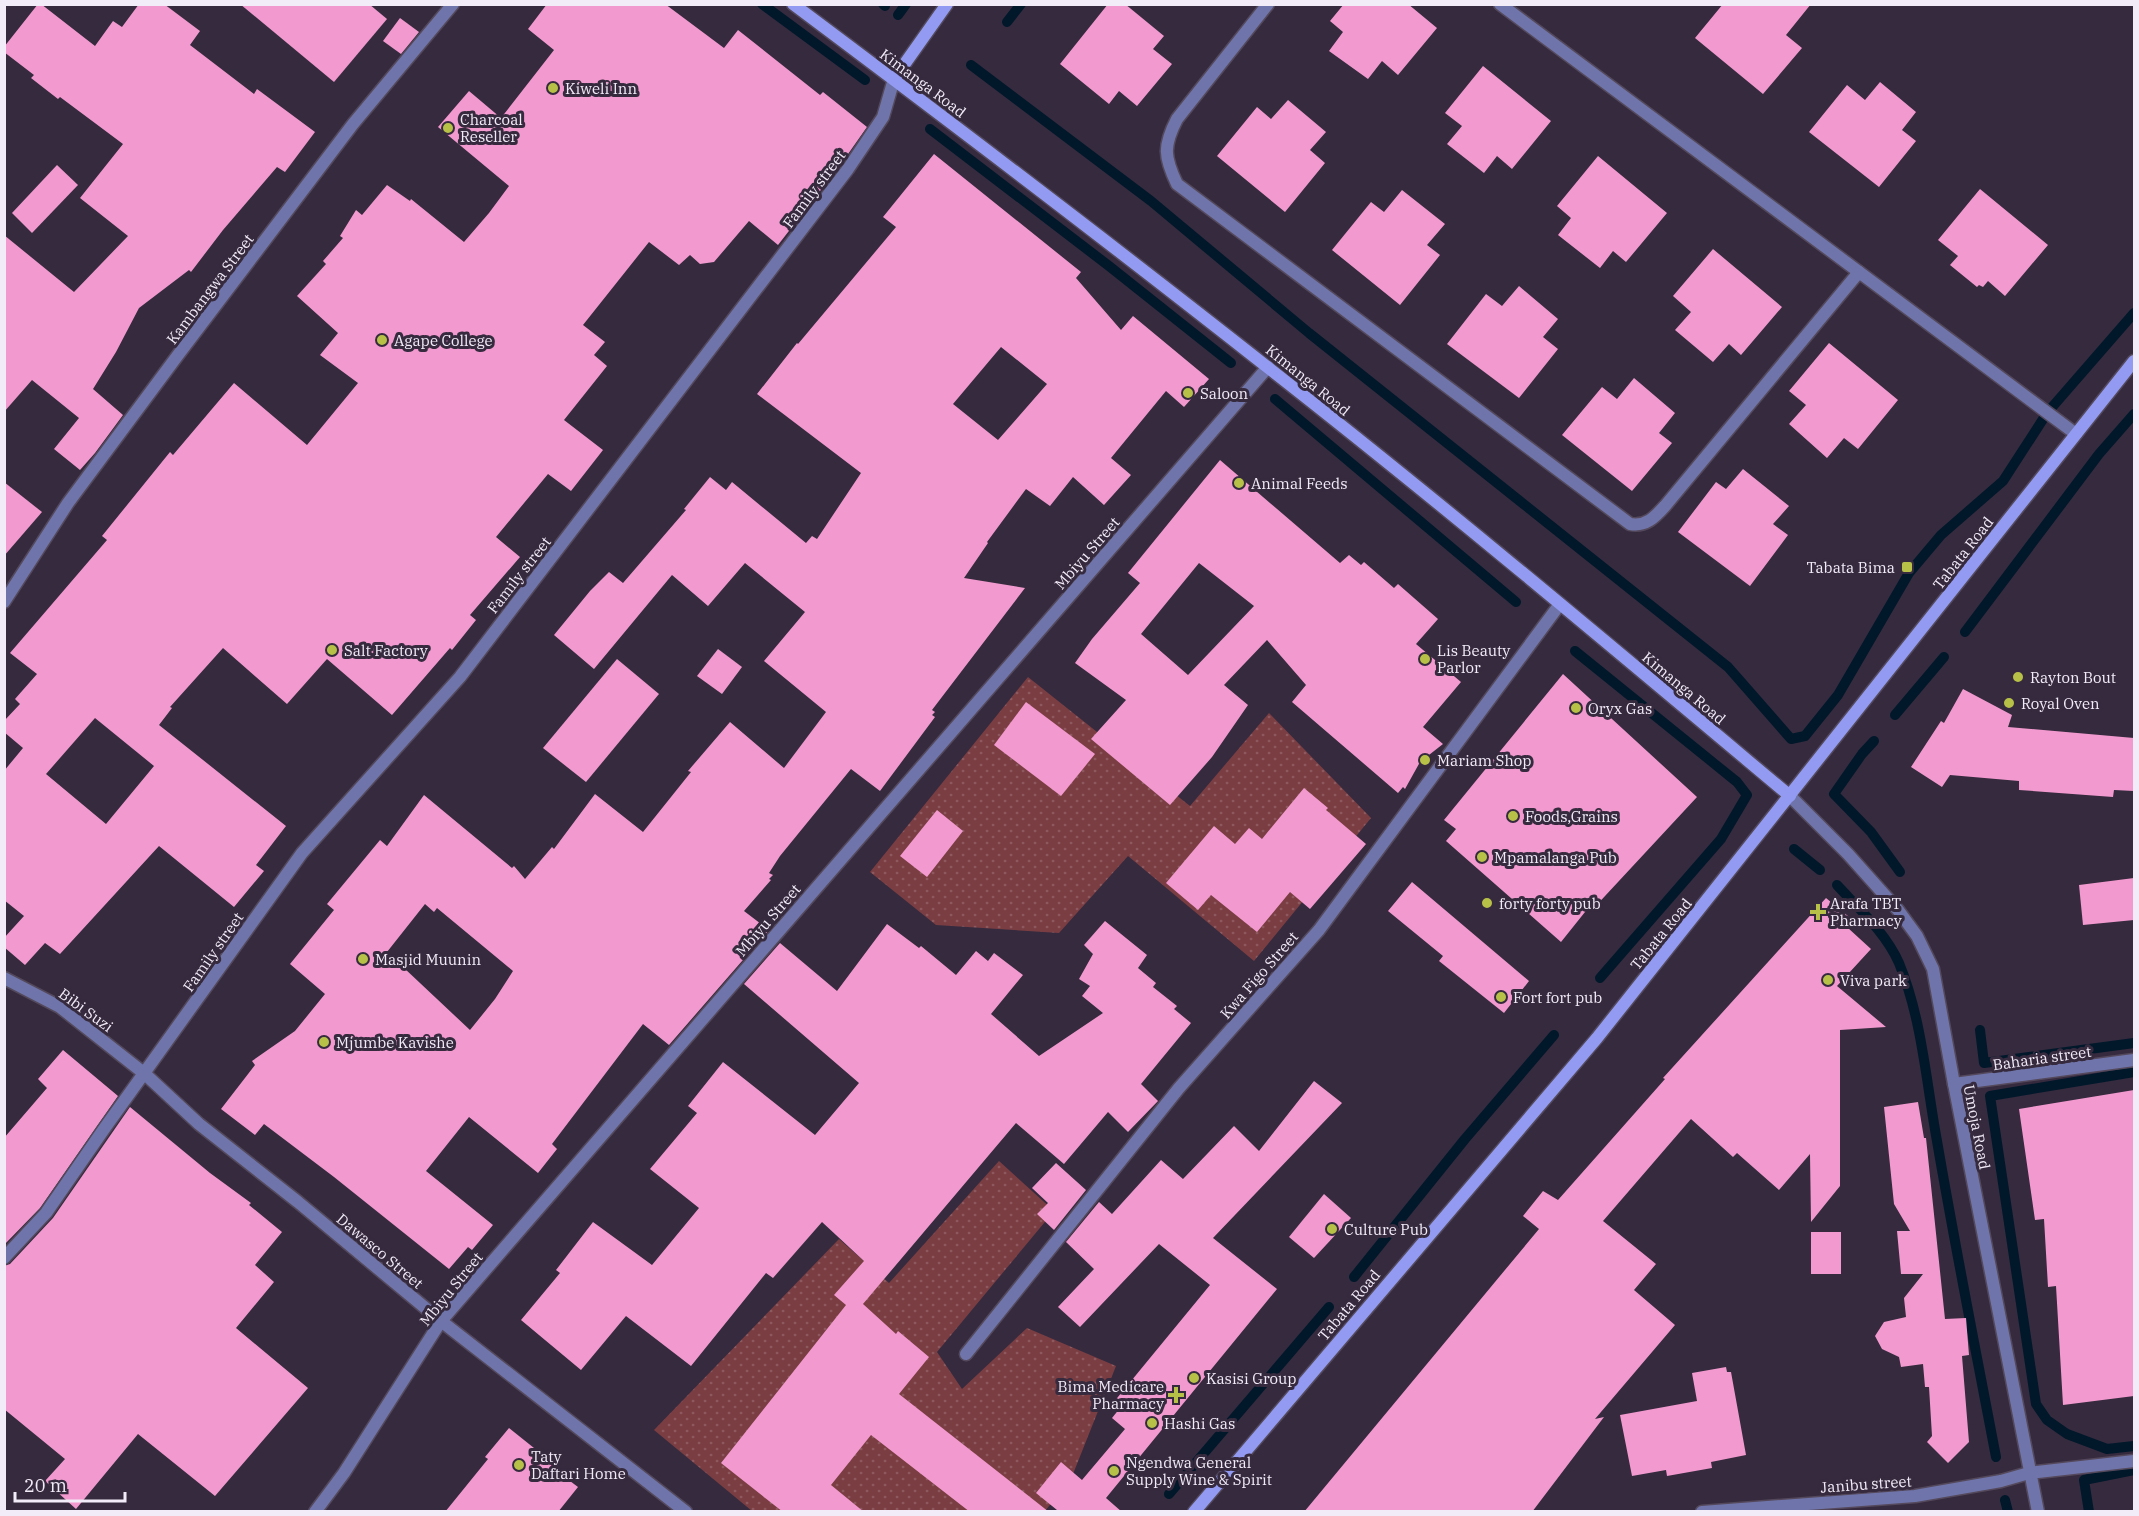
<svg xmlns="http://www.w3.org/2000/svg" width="2139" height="1516" viewBox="0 0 2139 1516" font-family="'IBM Plex Serif',serif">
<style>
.grass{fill:url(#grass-dots)}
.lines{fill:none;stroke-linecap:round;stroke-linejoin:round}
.stream{stroke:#01182b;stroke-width:10}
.building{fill:#f29acf;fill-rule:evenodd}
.street-casing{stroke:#54495c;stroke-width:15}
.secondary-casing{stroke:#54495c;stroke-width:15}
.street{stroke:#6f75aa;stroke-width:12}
.secondary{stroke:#929bf1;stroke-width:12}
.poi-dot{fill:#b8c147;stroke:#362a3e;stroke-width:2}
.labels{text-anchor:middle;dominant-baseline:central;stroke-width:6;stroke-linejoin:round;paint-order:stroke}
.street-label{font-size:15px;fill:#f2ebf8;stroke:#362a3e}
.poi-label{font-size:15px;fill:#f2ebf8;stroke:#362a3e;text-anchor:start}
</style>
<defs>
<pattern id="grass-dots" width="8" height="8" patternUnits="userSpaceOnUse" patternTransform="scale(1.5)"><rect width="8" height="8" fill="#7a3d42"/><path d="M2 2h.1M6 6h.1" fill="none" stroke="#8d595e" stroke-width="1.8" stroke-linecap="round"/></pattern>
</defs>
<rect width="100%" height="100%" fill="#362a3e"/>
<!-- grass -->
<g class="grass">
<path d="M1028,677L1190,806L1269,713L1371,818L1254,961L1128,856L1059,933L936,925L870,872Z"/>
<path d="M999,1161L1054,1211L937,1352L962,1389L1027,1328L1116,1366L1071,1479L1045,1511H752L654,1430L839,1239L889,1283Z"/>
</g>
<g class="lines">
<!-- stream -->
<g class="stream">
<path d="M762,4L865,80"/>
<path d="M883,4L885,6"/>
<path d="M898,15L906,4"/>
<path d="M1007,22L1021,4"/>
<path d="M971,65L1151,201L1309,333L1728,667L1791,739L1805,736L1838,695L1909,573L1941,535L2003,481L2047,413L2134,313"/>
<path d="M930,129L1109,266L1231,363"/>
<path d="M1275,399L1516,602"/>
<path d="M1965,632L2099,454L2134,414"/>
<path d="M1575,651L1737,782L1747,795L1721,839L1600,978"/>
<path d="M1895,715L1944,657"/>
<path d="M1874,741L1862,754L1834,794L1871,832L1900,872"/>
<path d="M1794,849L1820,870"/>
<path d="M1837,885C1859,909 1886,933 1899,963C1922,1019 1926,1081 1937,1141C1955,1246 1976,1352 1996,1457"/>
<path d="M1980,1030L1984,1063L2134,1043"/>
<path d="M2134,1072L1990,1096L2036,1404L2047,1420L2067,1434L2107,1449L2134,1446"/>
<path d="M1354,1277L1465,1139L1554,1035"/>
<path d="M1169,1494L1329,1307"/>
<path d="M2005,1500L2008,1512"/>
<path d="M2089,1512L2084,1480L2134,1470"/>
</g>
</g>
<!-- building -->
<g class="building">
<path d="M38,4H41L95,46L113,21L122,27L139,4H164L200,31L190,45L254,94L257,89L315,132L285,172L277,167L223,230L191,272L189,270L139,308L116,352L93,389L123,415L95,453L80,470L54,449L79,418L32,380L4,412V235L74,292L128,236L80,198L123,144L60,97L58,99L31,78L34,75L4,52V47Z"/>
<path d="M240,4H369L387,19L334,82Z"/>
<path d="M547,4H665L724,48L738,30L820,95L823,92L867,127L841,164L778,245L749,221L714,262L700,264L690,255L679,265L649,242L583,325L605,342L594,355L607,366L564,420L603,450L571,491L548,474L496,537L520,557L470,615L476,620L452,650L450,648L392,715L327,659L287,704L223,648L170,707L172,708L159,725L286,826L256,865L264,871L234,907L159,846L60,954L45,943L25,965L4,947V938L24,916L4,900V771L23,748L4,732V721L20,704L15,699L37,674L10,653L107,540L102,536L170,452L173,455L234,383L307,445L358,383L320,355L338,333L297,296L326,264L323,261L343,238L340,236L356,210L362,215L387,185L410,201L411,199L464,242L489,213L509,186L438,127L469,91L501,118L554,50L528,29ZM95,718L154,766L106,824L46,774Z"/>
<path d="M1108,4H1125L1164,36L1153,49L1172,64L1137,106L1119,91L1109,104L1060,64Z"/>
<path d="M1344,4H1408L1437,28L1398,75L1382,61L1368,79L1329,51L1343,32L1330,21Z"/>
<path d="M1723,4H1811L1786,35L1802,48L1763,94L1695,38Z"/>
<path d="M400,18L419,32L401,54L383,41Z"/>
<path d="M1483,66L1551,121L1512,169L1497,156L1484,173L1447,144L1462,126L1445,113Z"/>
<path d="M1880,82L1916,112L1902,130L1916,141L1879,187L1809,132L1847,85L1865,100Z"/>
<path d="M1288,100L1326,132L1310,150L1325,163L1285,212L1217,156L1257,107L1271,119Z"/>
<path d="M934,154L1081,272L1076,278L1121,330L1133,316L1209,379L1184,407L1166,391L1111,458L1131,475L1104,505L1073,477L1050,506L1026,489L987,542L988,543L964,578L1025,588L932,710L935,712L932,715L935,717L880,791L851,769L780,856L769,873L773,875L769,879L771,880L744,911L769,930L669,1045L643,1024L552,1144L557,1149L538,1173L469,1117L426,1171L493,1225L472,1250L468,1247L449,1269L334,1177L264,1124L255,1135L221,1109L255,1065L252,1061L295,1031L325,994L290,964L334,910L327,904L380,840L387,846L424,795L512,868L514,866L525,879L552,847L554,849L595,794L643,832L691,772L688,771L730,722L784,768L826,712L764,661L805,612L745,563L708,606L672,575L594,669L554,635L590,591L609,572L623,583L686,510L684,509L710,477L726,490L732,482L806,543L812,536L817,539L861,473L757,394L797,343L798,344L896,227L883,217ZM1001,347L1047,384L998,440L953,404ZM425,904L434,912L437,908L513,971L495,999L470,1030L387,952Z"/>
<path d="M1598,156L1667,213L1626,262L1613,251L1600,268L1558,235L1571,218L1557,206Z"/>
<path d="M57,165L78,185L32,233L12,213Z"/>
<path d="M1980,189L2048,245L2005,296L1988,281L1983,287L1979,285L1977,287L1950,265L1958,256L1938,240Z"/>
<path d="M1402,190L1445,224L1427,245L1440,255L1400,305L1332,250L1371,202L1384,212Z"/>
<path d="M1713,249L1782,307L1741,355L1729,344L1713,362L1675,330L1691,312L1673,296Z"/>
<path d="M1519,286L1558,319L1543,337L1558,349L1519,398L1447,344L1486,294L1502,306Z"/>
<path d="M1829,343L1898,400L1858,449L1844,438L1827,458L1789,424L1806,405L1789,391Z"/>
<path d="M1634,378L1675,413L1659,433L1672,443L1632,491L1562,435L1602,387L1617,399Z"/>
<path d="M1220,460L1340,563L1349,555L1361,565L1364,562L1394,588L1398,584L1438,619L1416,644L1461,682L1423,727L1443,744L1420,762L1405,789L1403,787L1398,793L1292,702L1306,685L1267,640L1224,685L1248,705L1212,757L1170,805L1091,739L1126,700L1075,663L1092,639L1140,583L1128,573ZM1199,563L1254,606L1188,675L1141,634Z"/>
<path d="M1743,469L1789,506L1773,524L1788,535L1750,586L1678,532L1716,482L1726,489Z"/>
<path d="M4,482L42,512L4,556Z"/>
<path d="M718,649L742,667L722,694L697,676Z"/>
<path d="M617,659L659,694L586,782L543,748Z"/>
<path d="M1563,674L1697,797L1592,910L1589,907L1561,942L1446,841L1456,829L1444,820Z"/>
<path d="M1963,689L2012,715L2008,727L2134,738V791L2114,790L2113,797L2019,790V781L1950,775L1942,787L1911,767L1941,721L1944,723Z"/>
<path d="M1026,702L1095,754L1061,796L994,745Z"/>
<path d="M1304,788L1328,808L1326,810L1366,844L1310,909L1290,892L1257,932L1211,895L1198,910L1166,883L1214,826L1235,844L1249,828L1262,839Z"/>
<path d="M937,810L963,831L927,877L900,856Z"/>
<path d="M2134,878V920L2083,925L2079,885Z"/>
<path d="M1412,882L1529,981L1504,1013L1439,961L1443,956L1388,911Z"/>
<path d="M1826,898L1854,921L1848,928L1871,949L1837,986L1886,1027L1840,1030V1186L1811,1222L1810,1154L1779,1190L1737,1153L1733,1157L1691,1119L1603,1221L1656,1264L1634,1290L1675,1325L1595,1419L1604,1417L1532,1512H1304L1539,1229L1523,1216L1543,1191L1558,1200L1665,1079L1663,1078Z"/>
<path d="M1105,921L1147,955L1138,968L1156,983L1153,987L1177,1006L1174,1009L1191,1023L1141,1084L1158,1101L1128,1132L1108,1112L1064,1164L1016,1123L863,1304L896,1334L898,1331L929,1357L899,1394L1049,1512H970L871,1435L831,1485L864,1512H783L721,1463L846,1305L834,1295L864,1261L822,1222L773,1278L766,1273L691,1366L626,1316L581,1370L521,1320L560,1273L556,1270L593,1222L652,1265L699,1208L650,1169L697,1113L688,1106L723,1062L815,1135L859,1083L744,984L780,943L837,991L887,924L919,948L921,946L956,975L976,951L988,961L994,953L1023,975L991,1014L1039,1056L1103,1013L1082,996L1090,986L1079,979L1093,954L1084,945Z"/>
<path d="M63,1050L118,1096L40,1208L4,1245V1138L47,1088L38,1079Z"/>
<path d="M1314,1081L1342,1103L1213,1238L1277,1289L1106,1498L1122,1512H1056L1057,1510L1036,1493L1061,1462L1082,1480L1125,1429L1112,1418L1120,1408L1113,1403L1210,1285L1159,1244L1080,1327L1058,1307L1094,1269L1066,1242L1099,1202L1112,1214L1161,1160L1183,1179L1234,1126L1259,1151Z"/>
<path d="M2134,1090V1396L2063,1405L2056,1286L2048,1287L2044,1219L2035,1220L2019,1109Z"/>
<path d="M1918,1102L1924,1138H1926L1945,1319L1966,1318L1969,1355L1962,1356L1969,1442L1948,1463L1927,1442L1932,1436L1929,1387H1925L1923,1364L1901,1367L1899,1357L1882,1349L1875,1336L1884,1322L1906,1317L1904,1298L1923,1274H1901L1897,1231H1910L1894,1204L1884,1107Z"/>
<path d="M130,1107L210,1173L251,1203L249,1205L282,1232L255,1265L274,1282L236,1328L308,1388L215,1496L138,1434L76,1509L45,1481L65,1459L4,1409V1266L10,1264L53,1218Z"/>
<path d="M1056,1163L1086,1190L1054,1230L1037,1214L1048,1203L1032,1188Z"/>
<path d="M1324,1194L1351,1218L1314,1258L1289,1237Z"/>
<rect x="1811" y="1232" width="30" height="42"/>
<path d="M1726,1367L1727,1372H1731L1746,1455L1711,1462L1712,1468L1667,1476L1666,1470L1632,1476L1620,1415L1697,1401L1692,1373Z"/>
<path d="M509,1428L564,1472L562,1475L578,1487L558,1512H445L488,1459L485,1457Z"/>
</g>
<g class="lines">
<!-- street casing -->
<g class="street-casing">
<g id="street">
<path d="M1268,4L1177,119C1163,146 1164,157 1177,184L1630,524C1646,527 1655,517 1665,506L1859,272"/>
<path d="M1500,4L2076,434"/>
<path d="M4,602L68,503L178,355L353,124L453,4"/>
<path d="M1790,796L1848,854L1898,910L1917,936L1933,969L1954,1084L2038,1512"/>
<path d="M4,978L60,1007L145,1074L199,1124L298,1202L441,1321L686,1512"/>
<path d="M1954,1084L2134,1060"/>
<path d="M4,1258L46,1213L104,1129L302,853L460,677L848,169L883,117L894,79"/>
<path d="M966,1354L1179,1088L1319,930L1560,604"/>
<path d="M315,1512L344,1473L441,1321L1268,367"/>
<path d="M1702,1512L1915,1496L2001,1481L2029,1473L2134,1461"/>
</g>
</g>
<!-- secondary casing -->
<g class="secondary-casing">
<g id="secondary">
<path d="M793,4C952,123 1110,243 1266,366C1444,505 1617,651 1790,796"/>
<path d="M894,79L947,4"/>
<path d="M1194,1512L1597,1038L2134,361"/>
</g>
</g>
<!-- street -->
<use href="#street" class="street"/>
<!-- secondary -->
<use href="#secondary" class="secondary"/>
</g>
<!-- markers -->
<g class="poi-dot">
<circle cx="553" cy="88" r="6"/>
<circle cx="448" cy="128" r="6"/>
<circle cx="382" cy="340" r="6"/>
<circle cx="1188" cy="393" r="6"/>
<circle cx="1239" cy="483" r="6"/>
<rect x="1901" y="561" width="12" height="12" rx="3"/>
<circle cx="332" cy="650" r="6"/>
<circle cx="1425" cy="659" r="6"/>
<circle cx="2018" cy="677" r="6"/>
<circle cx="2009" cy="703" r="6"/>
<circle cx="1576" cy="708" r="6"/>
<circle cx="1425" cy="760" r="6"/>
<circle cx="1513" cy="816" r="6"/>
<circle cx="1482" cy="857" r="6"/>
<circle cx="1487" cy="903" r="6"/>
<path d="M1815 903h6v6h6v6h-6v6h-6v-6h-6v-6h6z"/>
<circle cx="363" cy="959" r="6"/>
<circle cx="1828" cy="980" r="6"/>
<circle cx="1501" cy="997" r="6"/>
<circle cx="324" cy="1042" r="6"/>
<circle cx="1332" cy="1229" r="6"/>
<circle cx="1194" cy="1378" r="6"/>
<path d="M1173 1386h6v6h6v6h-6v6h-6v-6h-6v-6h6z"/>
<circle cx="1152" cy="1423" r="6"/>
<circle cx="519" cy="1465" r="6"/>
<circle cx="1114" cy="1471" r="6"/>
</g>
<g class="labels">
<!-- street labels -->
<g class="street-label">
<text transform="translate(923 83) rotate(37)">Kimanga Road</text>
<text transform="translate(814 189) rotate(-53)">Family street</text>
<text transform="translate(210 289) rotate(-53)">Kambangwa Street</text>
<text transform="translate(1308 380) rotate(39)">Kimanga Road</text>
<text transform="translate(1087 553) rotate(-49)">Mbiyu Street</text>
<text transform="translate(1963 553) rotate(-52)">Tabata Road</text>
<text transform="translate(519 575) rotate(-52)">Family street</text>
<text transform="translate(1684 688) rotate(40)">Kimanga Road</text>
<text transform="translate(768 920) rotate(-49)">Mbiyu Street</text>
<text transform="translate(1661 934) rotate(-51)">Tabata Road</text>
<text transform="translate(213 952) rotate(-55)">Family street</text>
<text transform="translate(1259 975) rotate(-49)">Kwa Figo Street</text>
<text transform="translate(86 1010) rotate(36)">Bibi Suzi</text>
<text transform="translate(2042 1058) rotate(-8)">Baharia street</text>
<text transform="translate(1977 1127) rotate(79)">Umoja Road</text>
<text transform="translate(380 1251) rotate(40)">Dawasco Street</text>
<text transform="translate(451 1289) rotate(-51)">Mbiyu Street</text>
<text transform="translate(1349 1305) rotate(-50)">Tabata Road</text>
<text transform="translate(1866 1484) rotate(-4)">Janibu street</text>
</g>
<!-- poi labels -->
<g class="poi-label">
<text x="565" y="88">Kiweli Inn</text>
<text x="460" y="119">Charcoal<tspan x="460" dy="17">Reseller</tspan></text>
<text x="394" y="340">Agape College</text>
<text x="1200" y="393">Saloon</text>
<text x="1251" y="483">Animal Feeds</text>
<text x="1895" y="567" text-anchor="end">Tabata Bima</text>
<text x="344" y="650">Salt Factory</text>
<text x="1437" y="650">Lis Beauty<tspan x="1437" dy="17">Parlor</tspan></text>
<text x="2030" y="677">Rayton Bout</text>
<text x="2021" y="703">Royal Oven</text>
<text x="1588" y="708">Oryx Gas</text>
<text x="1437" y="760">Mariam Shop</text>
<text x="1525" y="816">Foods,Grains</text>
<text x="1494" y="857">Mpamalanga Pub</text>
<text x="1499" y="903">forty forty pub</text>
<text x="1830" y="903">Arafa TBT<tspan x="1830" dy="17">Pharmacy</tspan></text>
<text x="375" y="959">Masjid Muunin</text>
<text x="1840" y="980">Viva park</text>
<text x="1513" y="997">Fort fort pub</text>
<text x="336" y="1042">Mjumbe Kavishe</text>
<text x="1344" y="1229">Culture Pub</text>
<text x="1206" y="1378">Kasisi Group</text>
<text x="1164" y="1386" text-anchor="end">Bima Medicare<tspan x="1164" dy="17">Pharmacy</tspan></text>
<text x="1164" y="1423">Hashi Gas</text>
<text x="531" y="1456">Taty<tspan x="531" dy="17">Daftari Home</tspan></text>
<text x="1126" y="1462">Ngendwa General<tspan x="1126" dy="17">Supply Wine &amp; Spirit</tspan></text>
</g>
</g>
<!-- border -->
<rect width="2139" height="1516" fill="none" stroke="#f2ebf8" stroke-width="12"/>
<!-- scale -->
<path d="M15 1492v9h110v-9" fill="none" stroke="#f2ebf8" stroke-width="3"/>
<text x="24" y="1492" font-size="18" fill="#f2ebf8" stroke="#362a3e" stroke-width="4.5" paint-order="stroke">20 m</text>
</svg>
